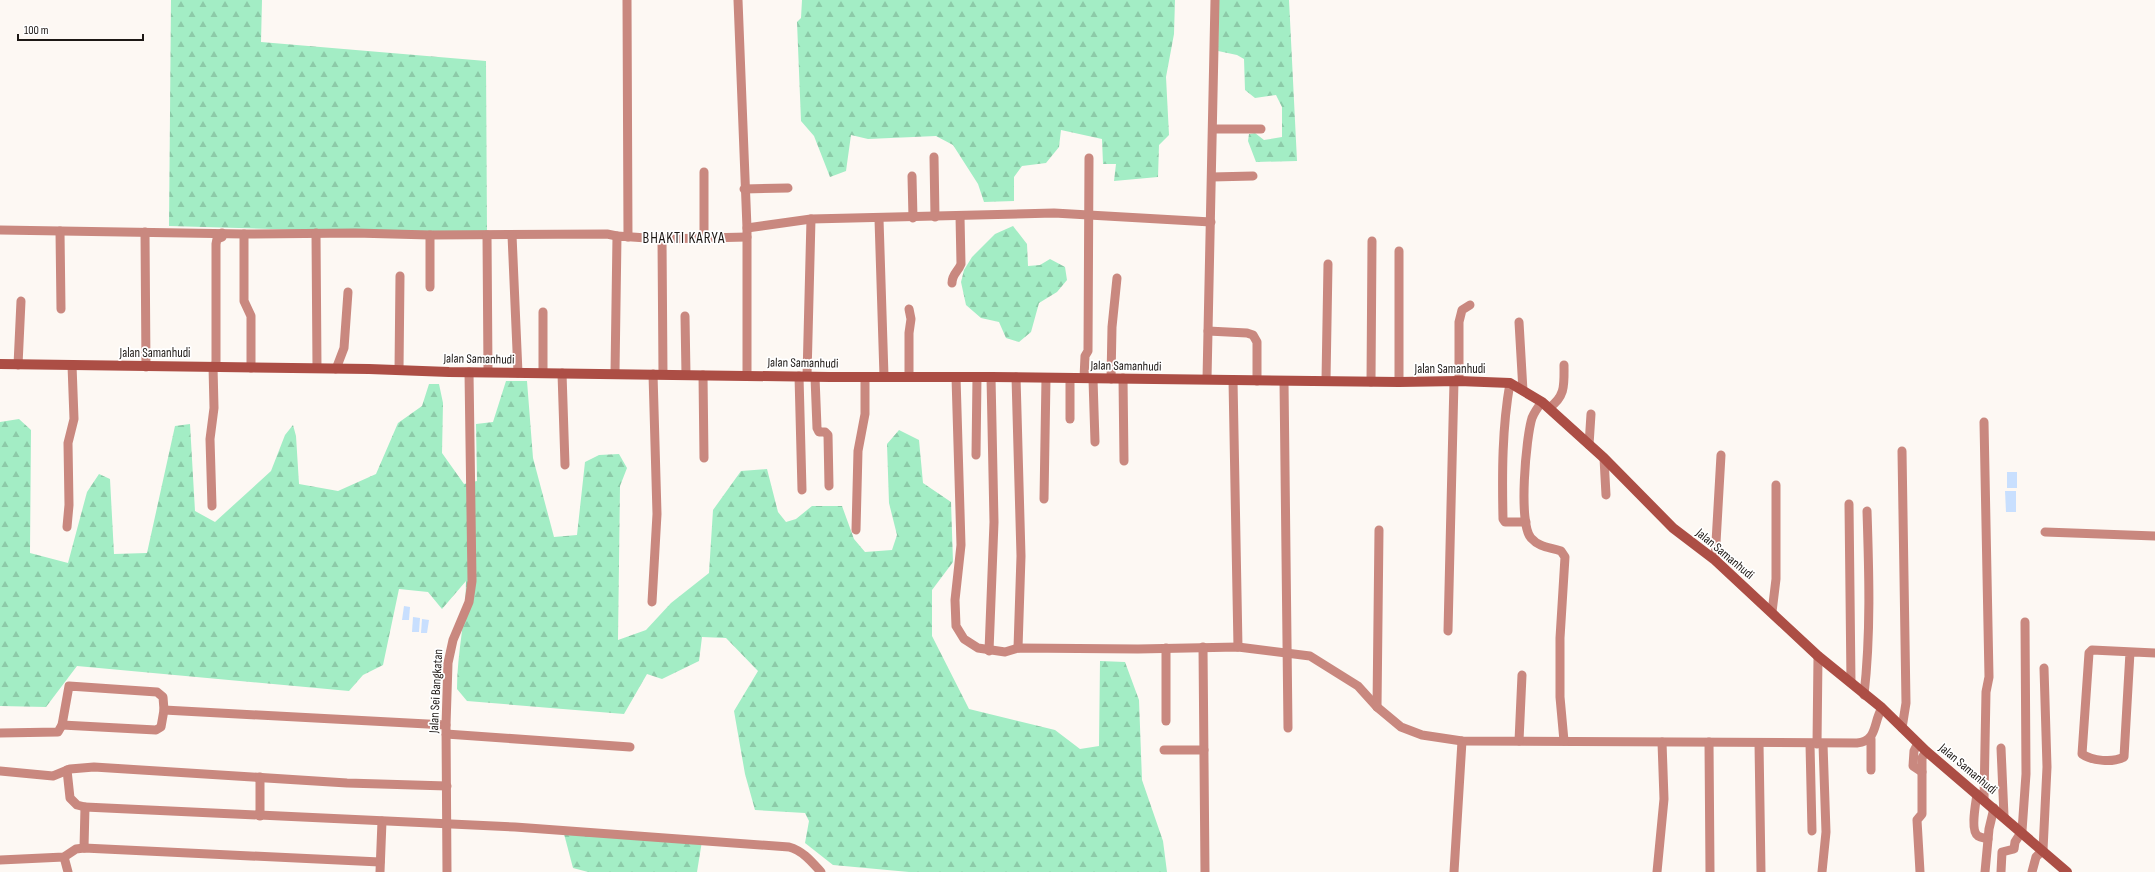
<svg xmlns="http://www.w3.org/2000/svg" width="2155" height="872" viewBox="0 0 2155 872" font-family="'Sofia Sans Condensed',sans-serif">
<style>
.forest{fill:url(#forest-firs)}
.water{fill:#c8dffe}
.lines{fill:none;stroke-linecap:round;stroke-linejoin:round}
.street{stroke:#c9887f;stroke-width:9}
.secondary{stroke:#ac4e45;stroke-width:10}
.labels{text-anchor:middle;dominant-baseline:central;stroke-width:3.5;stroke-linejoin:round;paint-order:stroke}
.street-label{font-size:13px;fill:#1d1815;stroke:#fff}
.quarter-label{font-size:15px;letter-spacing:1px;fill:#1d1815;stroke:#fff}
</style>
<defs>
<pattern id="forest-firs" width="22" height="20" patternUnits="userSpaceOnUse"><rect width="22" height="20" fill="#a3edc5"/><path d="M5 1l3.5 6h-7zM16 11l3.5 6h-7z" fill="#8ccaa8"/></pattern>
</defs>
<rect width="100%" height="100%" fill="#fdf8f3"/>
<!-- forest -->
<g class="forest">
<path d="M171,0H262L261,42L486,61L487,235L169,226Z"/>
<path d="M802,0H1175L1174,34L1166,77L1169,135L1159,145L1158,177L1114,181L1116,164H1103L1102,139L1061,130L1059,147L1046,163L1022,166L1014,177V201L984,202L978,184L953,145L936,136L868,139L851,135L846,171L830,177L814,136L801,121L797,22L801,18Z"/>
<path d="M1219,0H1289L1297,161L1256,162L1248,141L1249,134L1255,133L1264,140L1282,137V107L1276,95L1255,98L1245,90L1244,59L1237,55L1218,51Z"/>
<path d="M1013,226L1027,244L1028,266L1040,265L1050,259L1065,267L1067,280L1057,292L1039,303L1031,332L1019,342L1006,338L999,322L981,318L966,305L961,282L964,270L972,257L995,234Z"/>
<path d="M506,381H527L533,458L554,537L577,535L585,462L599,455L619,454L627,468L620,486L618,640L646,630L671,603L709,573L713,510L741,471L767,469L778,512L786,522L796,519L812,506H842L854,539L865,552L892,550L897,535L889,503L887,444L899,430L919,440L923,483L951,502L953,562L932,590V636L969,709L1055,730L1080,749L1099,746L1100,661L1125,662L1139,700L1142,780L1163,841L1167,872H909L833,865L805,843L809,821L805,813L755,810L745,774L734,711L758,671L726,638L702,637L699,661L662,679L647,674L624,714L467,701L457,689C457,653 466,617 466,581L442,609L428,592L399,589L383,665L363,675L349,691L77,666L46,707L0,706V422L19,419L31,430L30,553L68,563L87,492L99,474L110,479L114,554L147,553L175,426L190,424L195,511L215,522L271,471L285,435L293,425L296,436L299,484L338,491L376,474L398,423L422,406L429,384H439L443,403L442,453L464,484L477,481L476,424L493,422Z"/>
<path d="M563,830L702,841L697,872H588L573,868Z"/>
</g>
<!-- water -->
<g class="water">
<rect x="2007" y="472" width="10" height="16"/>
<path d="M2005,491H2016V512H2006Z"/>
<path d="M404,606L410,607L409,620H402Z"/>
<path d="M413,617L420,618L419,632H412Z"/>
<path d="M422,619L429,620L427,633H421Z"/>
</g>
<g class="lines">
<!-- street -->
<g class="street">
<path d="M627,0L628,237"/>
<path d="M738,0L747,228V375"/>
<path d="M1213,129H1261"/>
<path d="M934,157L935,217"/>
<path d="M912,176L913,218"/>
<path d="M1212,177L1253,176"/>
<path d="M744,189L788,188"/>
<path d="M879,219L884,376"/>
<path d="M747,228L811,219L1054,213L1211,222"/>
<path d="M0,230L244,234L355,233L430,235L607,234L617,236"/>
<path d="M60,231L61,309"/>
<path d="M145,232L146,367"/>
<path d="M316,233L317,368"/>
<path d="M244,234V301L251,316V368"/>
<path d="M430,235V287"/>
<path d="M487,235L488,372"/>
<path d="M512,235L518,373"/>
<path d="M704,238V172"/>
<path d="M662,239L663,374"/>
<path d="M952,283C952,274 958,272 961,264L960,216"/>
<path d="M685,316L686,375"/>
<path d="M1519,322L1523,391"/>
<path d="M1208,331L1247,333L1253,335L1257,342V381"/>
<path d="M18,365L21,301"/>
<path d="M216,366V244L217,239L222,237V233"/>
<path d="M336,369L344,348L348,292"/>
<path d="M399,370L400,276"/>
<path d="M543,372V312"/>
<path d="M562,373L565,465"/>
<path d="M615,373L617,236L662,239L747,237"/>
<path d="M703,375L704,458"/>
<path d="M799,376L802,490"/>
<path d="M807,376L811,219"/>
<path d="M815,377L817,428L819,432H825L828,435L829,486"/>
<path d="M909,377V333L911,319L909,309"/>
<path d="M956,377L961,545L955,600L956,626L964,639L978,648L1005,652L1018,648L1138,649L1238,647L1310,656L1358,686L1377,707L1401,727L1422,735L1462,741L1857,743C1878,741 1873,722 1882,708"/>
<path d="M1016,377L1021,556L1018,648"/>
<path d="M1070,378V419"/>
<path d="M1084,378L1085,356L1088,351L1089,158"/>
<path d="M1123,378L1124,461"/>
<path d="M1093,379L1095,442"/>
<path d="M1111,379L1112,327L1117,278"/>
<path d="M1207,379L1215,0"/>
<path d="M1233,380L1238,647"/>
<path d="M1326,380L1328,264"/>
<path d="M1284,381L1288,728"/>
<path d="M1459,381V322L1462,310L1470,305"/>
<path d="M1371,382L1372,241"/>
<path d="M1399,382V251"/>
<path d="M1510,383C1502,428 1502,474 1503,519L1505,522H1526"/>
<path d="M1542,402C1538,407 1534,413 1532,418C1526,437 1518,524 1531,538C1540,548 1550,547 1561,551L1565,557L1560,638V697L1564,741"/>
<path d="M1549,408C1566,396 1564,384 1564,365"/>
<path d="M1984,422L1989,677L1986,692L1984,800"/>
<path d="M1589,445L1591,414"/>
<path d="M976,455L977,377"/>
<path d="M1604,458L1606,495"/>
<path d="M1044,499L1046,378"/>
<path d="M1849,504L1851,683"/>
<path d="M212,506L210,439L214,408L213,366"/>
<path d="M67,527L69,505L68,443L74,419L72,365"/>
<path d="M856,530L858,451L865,414V377"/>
<path d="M2045,532L2155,536"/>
<path d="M1715,560L1721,455"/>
<path d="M652,602L657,514L653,374"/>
<path d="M1772,612L1776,579V485"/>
<path d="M1448,631L1454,381"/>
<path d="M1203,647L1205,872"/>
<path d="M989,651L994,522L991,377"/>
<path d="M2130,652L2124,757C2113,763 2092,761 2082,754L2089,653L2092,650L2155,653"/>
<path d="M1864,695C1871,634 1869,572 1867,511"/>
<path d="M1377,707L1379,530"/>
<path d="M1166,721V648"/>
<path d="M62,725L156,730L161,727L164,710L446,725"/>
<path d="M1902,728L1906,703L1902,451"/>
<path d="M0,733L58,732L62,725L69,686L157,692L163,697L164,710"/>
<path d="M446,734L630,747"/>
<path d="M1871,739V770"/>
<path d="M1519,741L1522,675"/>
<path d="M1709,742L1710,872"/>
<path d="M1759,743L1761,872"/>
<path d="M1918,743L1914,751L1913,766L1922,772"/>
<path d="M1810,744L1812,831"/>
<path d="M1817,744L1818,656"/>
<path d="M2001,748L2004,816"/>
<path d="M1164,750H1204"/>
<path d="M67,770L70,798L77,805L85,807"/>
<path d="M0,771L53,776L70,769L94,767L347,783L447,786"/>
<path d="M1977,794C1976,802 1970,831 1978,836C1981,838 1985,838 1988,839"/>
<path d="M260,816V777"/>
<path d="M84,848L85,807L515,827L789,847C803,851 811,861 821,872"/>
<path d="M64,857L68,872"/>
<path d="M0,860L64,857L76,849L84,848L380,862"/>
<path d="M380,872L382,821"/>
<path d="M447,872L446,725L448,663L453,640L469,602L472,581L469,372"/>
<path d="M1454,872L1462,741"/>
<path d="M1657,872L1664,799L1662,742"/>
<path d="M1822,872L1826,832L1823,744"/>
<path d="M1920,872L1917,820L1922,814V758L1926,751"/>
<path d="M1985,872L1989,829L1994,808"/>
<path d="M2001,872L2002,852L2014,849L2015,842L2022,831L2026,774L2025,622"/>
<path d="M2032,872L2036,857L2043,850L2047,767L2044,668"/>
</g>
<!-- secondary -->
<path class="secondary" d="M0,364L369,369L449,372L830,377H991L1399,382L1459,381L1510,383L1542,402L1604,458L1673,528L1715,560L1818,656L1882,708L1926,751L2067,872"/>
</g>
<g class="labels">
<!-- street labels -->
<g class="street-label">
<text x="155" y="353">Jalan Samanhudi</text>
<text transform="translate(479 359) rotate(1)">Jalan Samanhudi</text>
<text transform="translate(803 363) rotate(1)">Jalan Samanhudi</text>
<text transform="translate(1126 366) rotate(1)">Jalan Samanhudi</text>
<text x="1450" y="369">Jalan Samanhudi</text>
<text transform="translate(1725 554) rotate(40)">Jalan Samanhudi</text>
<text transform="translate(436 691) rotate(-87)">Jalan Sei Bangkatan</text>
<text transform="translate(1968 769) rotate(40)">Jalan Samanhudi</text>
</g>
<!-- quarter labels -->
<g class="quarter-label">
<text x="684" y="238">BHAKTI KARYA</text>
</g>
</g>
<!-- scale -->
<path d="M18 34v6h125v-6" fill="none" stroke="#1d1815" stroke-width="2"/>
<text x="24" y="34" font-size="12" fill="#1d1815" stroke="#ffffff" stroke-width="3" paint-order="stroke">100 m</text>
</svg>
